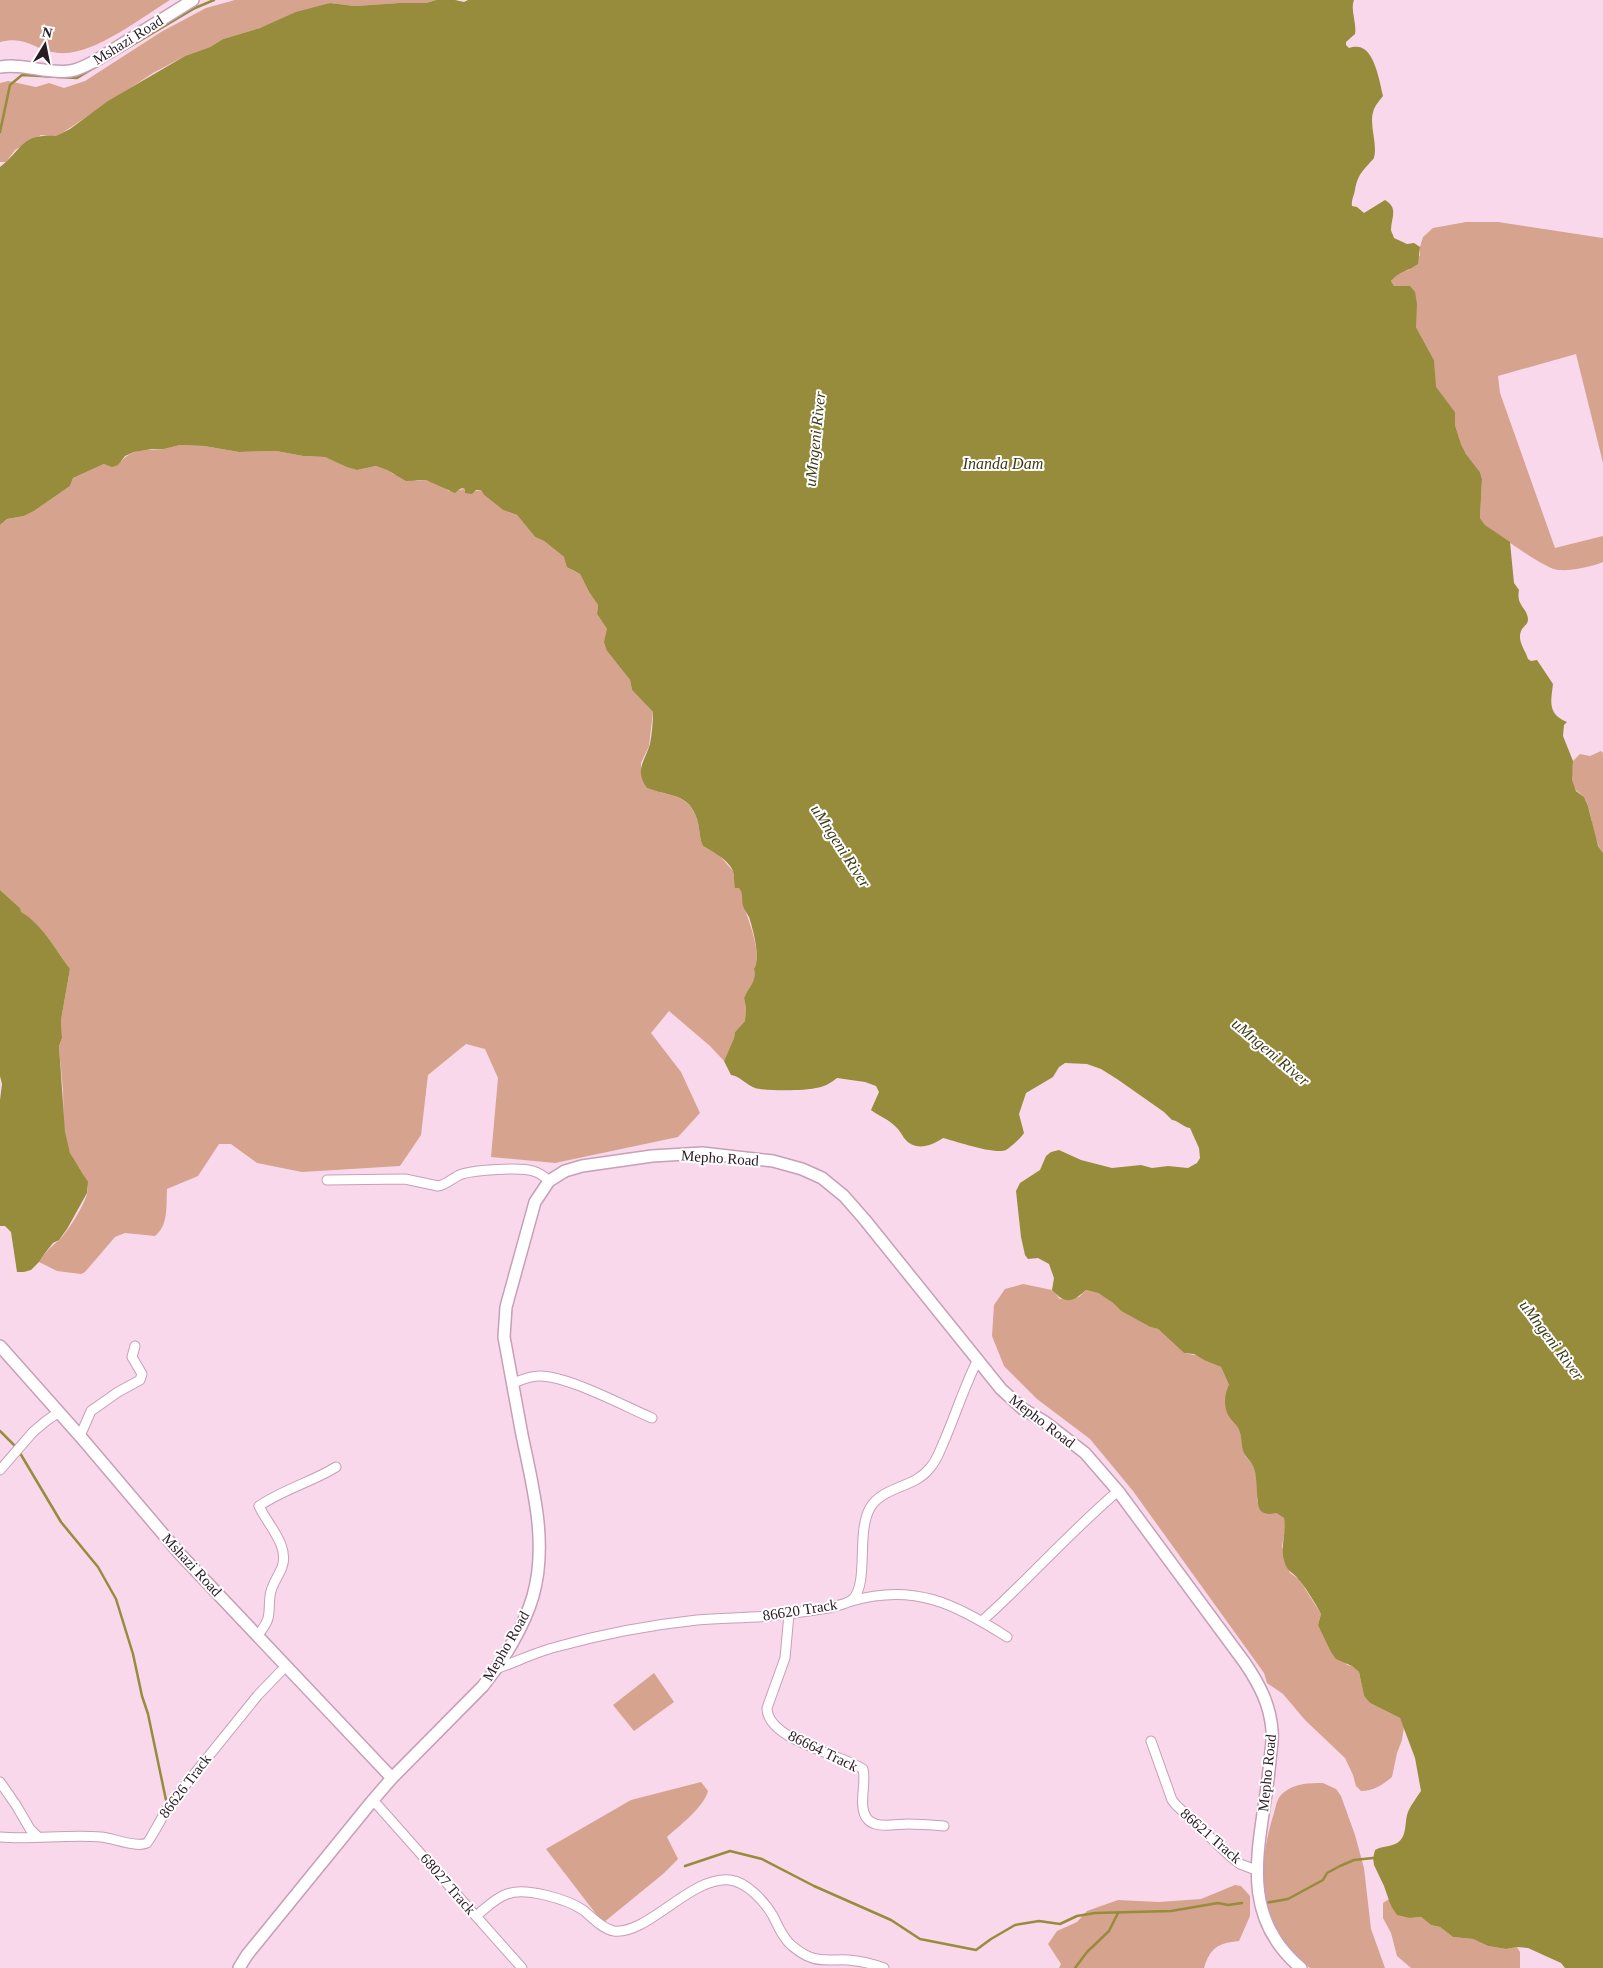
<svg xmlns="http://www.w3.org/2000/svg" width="1603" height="1968" viewBox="0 0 1603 1968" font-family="'Times New Roman',serif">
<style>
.green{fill:#d6a38e}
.water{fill:#968c3b}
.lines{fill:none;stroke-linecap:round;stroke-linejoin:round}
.stream{stroke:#968c3b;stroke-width:2.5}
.minor-casing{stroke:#c79fb6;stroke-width:11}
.tertiary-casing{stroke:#c79fb6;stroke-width:14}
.minor{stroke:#fff;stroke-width:9}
.tertiary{stroke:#fff;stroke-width:11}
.labels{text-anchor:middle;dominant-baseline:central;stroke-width:4;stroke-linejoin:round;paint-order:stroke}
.street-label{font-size:15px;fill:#2a1a24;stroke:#fff}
.water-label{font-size:16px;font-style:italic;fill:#3f3b18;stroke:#fff}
</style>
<rect width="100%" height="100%" fill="#fad8eb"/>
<!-- green -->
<g class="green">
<path d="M0,0H170C142,17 93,56 59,53C35,51 27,35 0,42Z"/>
<path d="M235,0H436L426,3H399L355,6L330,3L260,28L223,39L210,47L185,56L153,73L56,137L41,135L15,150L6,162H0V83L8,81L36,87L49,83L64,88L85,81L161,32L206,8Z"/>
<path d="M1466,222H1498L1603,238V463L1576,354L1498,376L1500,393L1555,548L1603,536V562C1590,567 1572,571 1558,570C1546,569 1497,534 1485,525L1480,518L1482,479L1480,472L1466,454L1461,444L1455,425V412L1435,387L1434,360L1416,327L1410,286H1394L1391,281L1397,273L1409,270L1420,255V247L1423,237L1433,228Z"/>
<path d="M180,445L204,446L239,452L276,451L303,456L325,457L357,470L376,466L387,470L393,474L417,481L426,480L439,484L449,491L465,489V493L481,490L484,495L503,510L517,515L535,537L544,541L564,557L572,570L580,574L589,592L598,605L597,614L607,629V651L630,680L632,690L653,712L649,746L641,763V772L647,788C669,797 687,792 697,819C700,828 699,838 703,846L719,855L733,871C733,880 739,884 742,893C744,898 742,904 744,908C750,922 762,956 754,969C757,982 748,987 744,998L746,1008L745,1021L735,1032L734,1038L724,1061L710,1046L669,1011L651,1033L681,1072L700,1113L678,1137L555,1163L491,1157L498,1078L485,1049L466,1044L428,1075L421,1135L400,1166L302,1172L257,1163L231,1144H219L198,1176L167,1189C166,1205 169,1225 155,1236L125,1233L115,1237L85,1272L81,1274L57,1271L39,1262C46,1251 50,1248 59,1240C68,1232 84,1205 87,1194C91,1177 76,1167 70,1153C62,1134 64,1111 63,1092C62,1076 60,1061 59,1046L62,1038L61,1020L70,969C56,950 41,923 20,912V908L0,890V525L7,519L24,516L34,511L70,486L73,478L104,464C121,469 119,459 132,453C142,449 153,450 164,449C169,448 174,446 180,445Z"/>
<path d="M1601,751L1603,753V853C1591,838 1594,816 1585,799C1581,792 1574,792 1572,781C1571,775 1573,768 1573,761L1580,754L1590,756Z"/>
<path d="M1023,1284L1052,1290L1060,1299L1079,1297L1086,1290L1098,1293L1113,1303L1121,1311L1150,1327L1158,1329L1184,1353L1200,1356L1206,1361L1221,1367L1229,1385L1236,1423L1240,1432L1245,1456L1253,1465L1258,1482L1259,1491L1257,1501L1284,1518L1286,1526L1282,1546L1290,1573L1299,1579L1321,1614L1318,1625L1347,1665L1352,1666L1359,1672L1364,1696L1370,1703L1400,1718L1404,1727L1402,1740L1397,1753L1392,1777C1382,1785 1374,1791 1361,1791L1356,1786L1353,1775L1345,1758L1305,1720L1283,1694L1267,1683L1264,1673L1133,1491L1090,1439L1037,1399L1004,1366L992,1336L994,1305L1005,1289Z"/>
<path d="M654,1673L674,1702L634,1731L613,1705Z"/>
<path d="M701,1782L708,1791C704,1807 679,1826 667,1837L678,1859L663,1874L603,1923L546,1849L631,1800Z"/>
<path d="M1323,1783L1336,1789L1341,1796L1355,1835L1364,1868L1371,1929L1385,1968H1310C1295,1955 1282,1943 1274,1925C1257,1891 1263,1847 1274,1813C1276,1806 1277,1798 1283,1793C1295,1783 1309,1783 1323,1783Z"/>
<path d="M1235,1885L1241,1886L1250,1896V1916L1239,1941C1218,1943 1210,1948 1204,1968H1059L1061,1964L1048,1944L1057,1931L1077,1922L1087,1911L1118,1900L1159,1902L1201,1899Z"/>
<path d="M1389,1899L1391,1906L1410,1918L1421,1917L1431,1925L1440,1927L1453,1937L1473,1939L1488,1946L1506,1949L1517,1947L1520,1952V1968H1411L1397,1956L1391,1933L1383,1918V1903Z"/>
</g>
<!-- water -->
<g class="water">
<path d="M436,0H455L464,2L468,0H1354C1350,10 1357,23 1355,34L1346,42V45L1349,48C1353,47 1357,46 1362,48C1375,53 1380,83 1383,96C1380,100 1376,104 1374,109C1368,125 1378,142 1374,158C1364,170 1358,173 1355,190C1354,196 1351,200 1352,206L1357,207L1364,213L1385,200C1399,208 1391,218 1391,230C1391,231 1394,237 1394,238L1407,244L1414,243L1420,247L1418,264C1407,272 1399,271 1391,281L1394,286H1410L1415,292L1417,304L1416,327L1434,360L1436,387L1455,412V425L1461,444L1466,454L1480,472L1482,479L1480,518L1485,525L1510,542L1514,583L1519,590C1516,606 1527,607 1528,619C1528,624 1525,625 1522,629C1516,640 1525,649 1528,659L1531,661L1537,660L1553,684C1551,701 1547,714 1567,722L1564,725L1563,736L1573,761L1572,780L1576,791L1584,797L1588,806L1598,846L1603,853V1968H1565L1561,1963L1528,1948L1517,1947L1506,1949L1488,1946L1473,1939L1453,1937L1440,1927L1431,1925L1421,1917L1410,1918L1397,1915L1391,1906L1384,1886L1374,1865L1373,1858L1375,1850C1382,1846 1388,1847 1395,1844C1408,1839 1404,1822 1408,1812C1411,1805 1417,1797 1421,1791L1415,1758L1400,1718L1370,1703L1364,1696L1359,1672L1352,1666L1336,1659L1331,1652L1318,1625L1321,1614C1315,1603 1308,1591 1300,1581C1294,1572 1287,1573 1284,1560C1280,1546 1287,1532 1284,1518L1276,1513C1271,1514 1266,1515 1261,1511C1255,1505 1259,1478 1253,1466C1251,1461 1246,1458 1244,1453C1241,1446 1242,1437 1239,1430C1237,1425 1234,1423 1230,1418C1223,1409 1224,1394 1229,1385L1221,1367L1206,1361L1194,1354L1184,1353L1158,1329L1150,1327L1121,1311L1113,1303L1098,1293L1086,1290C1072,1303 1065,1304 1052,1290L1054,1278L1049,1264L1038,1258L1028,1259L1025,1255L1021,1237L1016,1191L1020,1183L1040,1170L1046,1156L1051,1152L1059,1150L1081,1160L1112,1168L1141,1165L1152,1168L1168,1166L1188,1168L1197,1163L1200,1158L1199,1148L1190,1128C1183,1127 1179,1121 1172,1120L1164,1112L1117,1079L1101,1069L1087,1064L1065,1063L1059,1067L1053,1077L1026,1093L1019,1114L1024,1133C1021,1138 1011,1147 1006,1150C995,1155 955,1141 943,1138C931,1146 915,1152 904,1138C902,1135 900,1131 897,1128C890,1120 879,1116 871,1110L879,1092L876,1086L865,1082L837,1078C831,1083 824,1087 816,1088C805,1091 765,1091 755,1088C746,1085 740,1076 731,1075L724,1061L734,1038L735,1032L745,1021L746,1008L744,998C748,987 757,982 754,969C761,958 753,929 749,917C747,913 744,910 743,906C741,899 744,894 739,888H735C734,882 734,875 733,871C728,859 713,852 703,846C699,838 700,828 697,819C688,792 669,797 647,788C634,770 645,761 650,744C652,733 653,722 653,712L632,690L630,680L607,651L604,642L607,629L597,614L598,605L589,592L580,574L567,567L564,557L544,541L535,537L517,515L503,510L484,495L481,490H476L472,494L465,493V489C460,487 459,490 455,493L426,480L406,481L387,470L376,466L357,470L347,467L325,457L303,456L276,451L239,452L204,446L180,445L164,449H152L134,452L125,456L118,465L112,467L104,464L73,478L70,486L34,511L24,516L7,519L0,525V167C23,149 21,133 56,136L70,129L108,101L185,56L210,47L223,39L260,28L296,12L330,3L355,6L399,3H426Z"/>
<path d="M0,890L20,908L21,912C41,923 56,950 70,969L61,1020L62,1038L59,1046L65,1132L70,1153L88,1182L87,1193L67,1229L59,1240L53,1243L45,1253L39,1262L31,1270L24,1272H17L11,1232L5,1226H0V1100L2,1084L0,1076Z"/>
</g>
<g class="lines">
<!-- stream -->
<g class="stream">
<path d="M0,132L10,85L22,75L77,78L195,8L214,0"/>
<path d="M0,1431L17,1448"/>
<path d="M20,1453L61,1522L98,1567L116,1599L133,1654L142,1696L148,1714L166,1800"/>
<path d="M685,1866L730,1851L762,1859L814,1886L891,1920L920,1939L976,1950L991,1939L1015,1925L1039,1921L1060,1924L1077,1916L1095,1913L1171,1911L1218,1903L1228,1905L1242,1903"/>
<path d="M1265,1903L1288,1899L1323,1880L1327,1873L1340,1866L1354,1860L1373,1858"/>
<path d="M1075,1968L1087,1952L1109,1931L1118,1913"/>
</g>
<!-- minor casing -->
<g class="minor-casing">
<g id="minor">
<path d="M327,1180L405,1179L438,1186C447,1185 453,1177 462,1174C475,1170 520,1167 533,1171C540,1173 544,1176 549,1181"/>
<path d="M513,1383C521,1380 530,1376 539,1376C566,1375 624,1406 652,1418"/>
<path d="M80,1436L91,1411L118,1392L140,1380L142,1374L132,1357L135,1346"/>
<path d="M0,1470L33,1432L46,1421L59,1412"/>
<path d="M852,1601C914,1583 956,1604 1007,1637"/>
<path d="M789,1614L785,1658L767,1708C767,1740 840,1754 863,1769C866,1782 861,1795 863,1808C866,1832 892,1824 908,1824C920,1824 932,1825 944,1826"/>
<path d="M982,1621C1029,1579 1070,1532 1118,1491"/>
<path d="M258,1635C272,1617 268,1616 270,1596C271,1585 279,1576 282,1567C290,1546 267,1524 259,1506C284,1489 312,1482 336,1467"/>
<path d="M496,1669C516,1662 536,1652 556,1647C602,1634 650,1625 697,1620C721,1618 745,1618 769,1616C784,1614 843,1609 853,1599C869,1582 856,1533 870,1508C883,1486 914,1488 929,1469C937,1461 940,1450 945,1439C956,1413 965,1385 978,1359"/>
<path d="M1151,1741L1172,1800L1176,1805L1231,1857L1240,1864L1256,1870"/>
<path d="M0,1782L16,1805L30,1829L38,1837"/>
<path d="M373,1800L522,1968"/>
<path d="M0,1837C33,1840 67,1834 101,1837C113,1838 136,1848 147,1843C149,1842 166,1810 170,1804L258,1695L286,1666"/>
<path d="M476,1916C486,1908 495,1898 507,1894C525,1887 567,1899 583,1910C592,1917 602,1929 614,1931C648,1935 692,1875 730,1880C747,1882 765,1902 773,1916C778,1926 782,1937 791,1945C796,1949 803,1955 810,1957C820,1962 836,1959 848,1960C860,1961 873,1964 884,1968"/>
</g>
</g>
<!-- tertiary casing -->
<g class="tertiary-casing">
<g id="tertiary">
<path d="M0,67C24,63 46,74 70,71C79,70 87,65 95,61L193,0"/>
<path d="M0,1346L80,1436L180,1554L392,1778"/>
<path d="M239,1968L247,1955L373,1800L392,1778L483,1686C503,1661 524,1627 533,1596C548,1543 533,1488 522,1435C516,1402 510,1370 504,1337L506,1307L535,1202L549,1181L565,1171L582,1166L652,1156L702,1153L773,1161L802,1169L822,1178L844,1196L865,1220L1001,1389L1023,1409L1045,1422L1085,1453L1118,1491L1245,1663C1259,1684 1270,1704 1272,1730C1273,1740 1271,1750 1270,1760C1264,1836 1232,1910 1301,1968"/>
</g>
</g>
<!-- minor -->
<use href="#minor" class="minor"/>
<!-- tertiary -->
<use href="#tertiary" class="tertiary"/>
</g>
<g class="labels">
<!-- street labels -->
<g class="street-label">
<text transform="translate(128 40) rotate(-32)">Mshazi Road</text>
<text transform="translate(720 1158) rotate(4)">Mepho Road</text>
<text transform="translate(1042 1421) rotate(37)">Mepho Road</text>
<text transform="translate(192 1565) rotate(47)">Mshazi Road</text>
<text transform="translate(800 1610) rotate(-9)">86620 Track</text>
<text transform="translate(506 1646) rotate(-60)">Mepho Road</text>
<text transform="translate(823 1751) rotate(26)">86664 Track</text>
<text transform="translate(1267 1773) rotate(-84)">Mepho Road</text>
<text transform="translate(185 1786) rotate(-53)">86626 Track</text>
<text transform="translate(1211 1836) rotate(41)">86621 Track</text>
<text transform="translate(448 1884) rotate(49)">68027 Track</text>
</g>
<!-- water labels -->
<g class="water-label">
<text transform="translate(815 439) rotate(-84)">uMngeni River</text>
<text x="1003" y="463">Inanda Dam</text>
<text transform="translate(841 846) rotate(57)">uMngeni River</text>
<text transform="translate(1271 1052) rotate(40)">uMngeni River</text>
<text transform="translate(1552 1340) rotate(53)">uMngeni River</text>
</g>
</g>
<!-- north arrow -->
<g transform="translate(45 45) rotate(10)" stroke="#ffffff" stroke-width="4" paint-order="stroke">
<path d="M0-4L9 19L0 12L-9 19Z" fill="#2a1a24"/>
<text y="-8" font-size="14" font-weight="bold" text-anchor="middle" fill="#2a1a24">N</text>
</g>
</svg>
